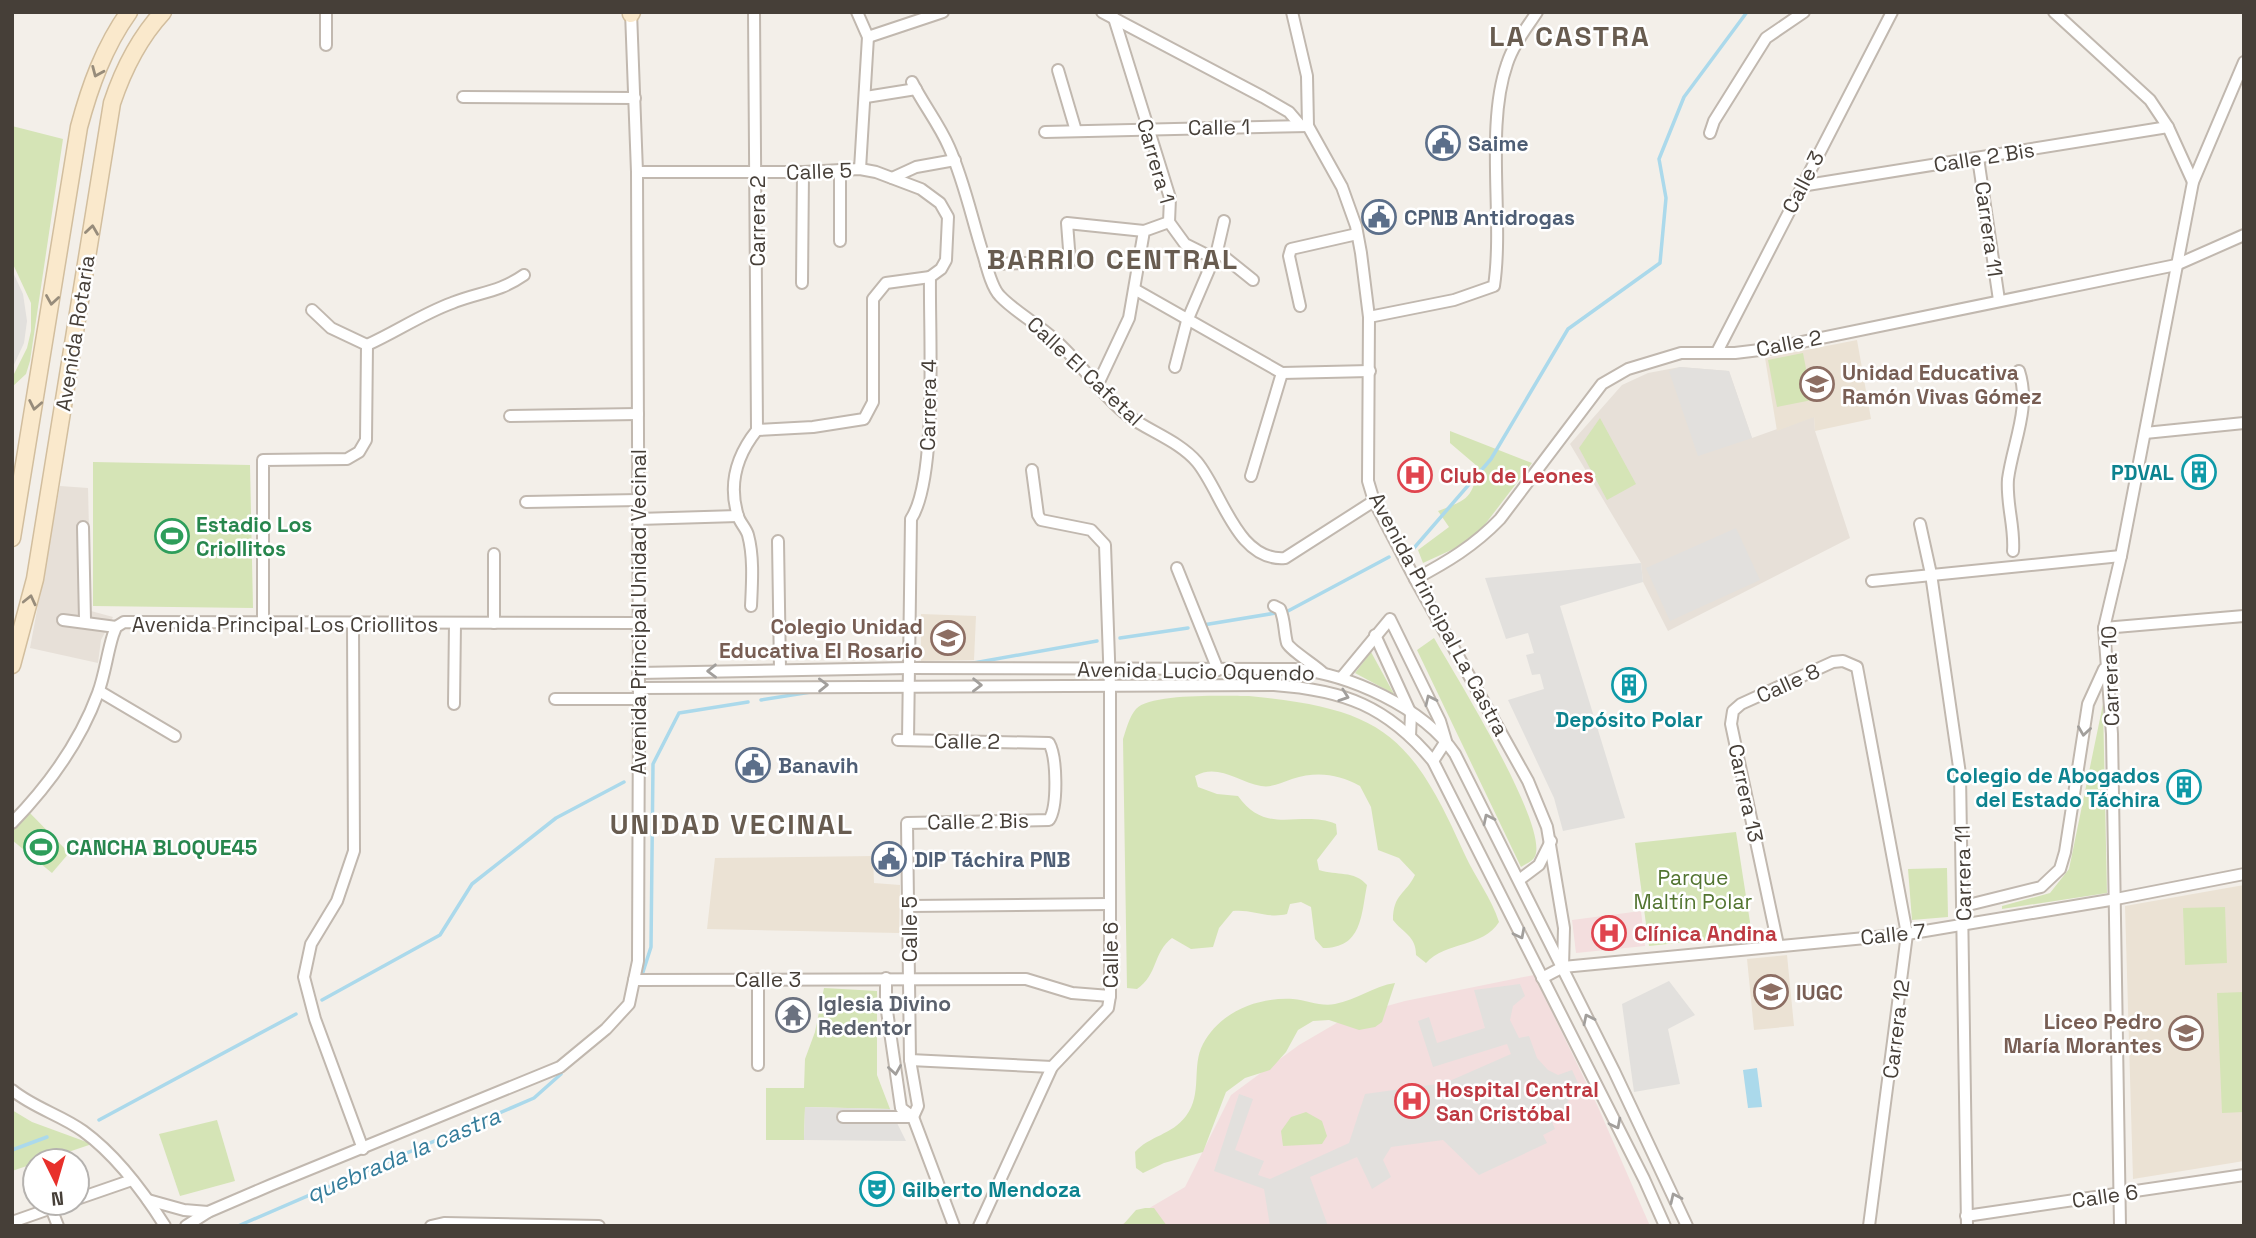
<svg xmlns="http://www.w3.org/2000/svg" width="2256" height="1238" viewBox="0 0 2256 1238" font-family="'Space Grotesk',sans-serif">
<style>
.residential{fill:#e7e0d8}
.education{fill:#ebe2d4}
.medical{fill:#f3dede}
.green{fill:#d5e4b6}
.parking{fill:#e2e0dd}
.water{fill:#abd9eb}
.lines{fill:none;stroke-linecap:round;stroke-linejoin:round}
.stream{stroke:#abd9eb;stroke-width:3.5}
.street-casing{stroke:#c1b8af;stroke-width:14}
.secondary-casing{stroke:#d2be9e;stroke-width:19}
.street{stroke:#fff;stroke-width:10}
.secondary{stroke:#fae9cc;stroke-width:16}
.oneway{stroke:#978c7b}
.oneway2{stroke:#a29f9c}
.labels{text-anchor:middle;dominant-baseline:central;stroke-width:5;stroke-linejoin:round;paint-order:stroke}
.street-label{font-size:21px;fill:#463f38;stroke:#fff}
.service-label{font-size:21px;font-weight:bold;fill:#4e5e75;stroke:#fff;text-anchor:start}
.education-label{font-size:21px;font-weight:bold;fill:#785e54;stroke:#fff;text-anchor:start}
.culture-label{font-size:21px;font-weight:bold;fill:#0d838f;stroke:#fff;text-anchor:end}
.health-label{font-size:21px;font-weight:bold;fill:#be3a42;stroke:#fff;text-anchor:start}
.leisure-label{font-size:21px;font-weight:bold;fill:#27864d;stroke:#fff;text-anchor:start}
.park-label{font-size:21px;fill:#527430;stroke:#fff}
.worship-label{font-size:21px;font-weight:bold;fill:#5b616d;stroke:#fff;text-anchor:start}
.water-label{font-size:23px;font-style:italic;fill:#357d9b;stroke:#fff}
.district-label{font-size:28px;font-weight:bold;letter-spacing:2px;fill:#685c50;stroke:#fff}
</style>
<rect width="100%" height="100%" fill="#f3efe9"/>
<!-- residential -->
<g class="residential">
<path d="M1680,367L1729,371L1752,438L1814,416L1815,431L1850,538L1668,631L1643,582L1641,563L1570,444L1622,385L1648,373Z"/>
<path d="M60,486L88,488L91,611L113,617L101,640L98,663L30,648Z"/>
</g>
<!-- education -->
<g class="education">
<path d="M1857,340L1871,419L1815,431L1814,417L1777,431L1765,358Z"/>
<path d="M921,614L976,616L974,660L921,661Z"/>
<path d="M873,856L874,883L900,885L899,933L707,929L715,858Z"/>
<path d="M2244,885V1161L2133,1179L2125,906Z"/>
<path d="M1787,955L1794,1026L1754,1030L1747,959Z"/>
</g>
<!-- medical -->
<g class="medical">
<path d="M1641,911L1645,946L1576,953L1572,920Z"/>
<path d="M1534,975L1598,1107L1650,1226H1119L1185,1187L1231,1095L1299,1045L1347,1017L1405,1001Z"/>
</g>
<!-- green -->
<g class="green">
<path d="M12,126L63,139L30,361L26,374L12,387V378L27,348L31,331V303L12,262Z"/>
<path d="M1803,353L1812,400L1777,407L1768,360Z"/>
<path d="M1600,418L1636,484L1607,500L1579,448Z"/>
<path d="M1450,431L1532,463L1473,540L1423,563L1418,550L1449,527L1438,511C1467,500 1474,498 1477,466L1450,443Z"/>
<path d="M93,462L250,465L253,608L93,606Z"/>
<path d="M1434,638C1455,675 1543,816 1536,853C1535,861 1527,863 1521,867L1417,650Z"/>
<path d="M1371,652L1394,694L1355,673Z"/>
<path d="M1249,696C1383,709 1411,734 1465,855C1475,877 1492,899 1499,922C1483,948 1446,941 1426,963L1416,955C1416,936 1403,933 1393,920C1393,894 1406,894 1415,875L1399,858L1378,850L1371,807L1360,786C1338,774 1317,771 1292,779C1282,782 1273,788 1261,786C1238,782 1218,763 1195,776L1198,787L1217,794L1238,796C1267,837 1300,809 1336,824L1337,834L1317,860L1319,870C1337,876 1354,870 1367,885C1361,916 1362,948 1323,948L1315,939L1311,907L1301,902L1290,904L1287,914C1267,919 1252,909 1233,911L1219,928L1213,947L1191,949L1172,938C1153,952 1158,975 1137,989L1127,988L1123,739C1126,730 1129,717 1136,709C1150,693 1227,696 1249,696Z"/>
<path d="M2103,704L2107,893L2002,909V906L2050,893L2069,869Z"/>
<path d="M26,809L69,853L52,873L12,840V827Z"/>
<path d="M1736,832L1752,935L1649,946L1635,843Z"/>
<path d="M1947,868L1948,917L1912,920L1908,869Z"/>
<path d="M2225,907L2227,963L2185,965L2183,908Z"/>
<path d="M1395,983L1382,1022L1375,1027L1359,1030L1329,1020L1313,1021L1298,1030L1286,1052L1270,1070L1245,1078L1226,1092L1203,1152L1164,1163L1143,1173L1136,1168L1135,1152C1149,1136 1172,1135 1186,1116C1203,1094 1191,1066 1203,1044C1220,1012 1257,997 1293,999C1307,1000 1321,1007 1335,1004C1356,1000 1374,986 1395,983Z"/>
<path d="M824,988L877,991V1075L890,1109L805,1107L804,1140H766V1088H804L805,1059L815,1032Z"/>
<path d="M2244,992V1112L2222,1113L2217,993Z"/>
<path d="M12,1110L32,1122L92,1144L12,1171Z"/>
<path d="M1306,1112L1322,1121L1327,1136L1322,1144L1283,1146L1281,1131L1291,1117Z"/>
<path d="M217,1120L235,1181L180,1196L159,1134Z"/>
<path d="M1145,1208H1154L1167,1226H1122L1136,1210Z"/>
</g>
<!-- parking -->
<g class="parking">
<path d="M12,270L23,294L27,321L24,343L12,369Z"/>
<path d="M1680,367L1729,371L1752,438L1698,456L1669,371Z"/>
<path d="M1736,528L1760,580L1670,621L1646,568Z"/>
<path d="M1641,563L1643,582L1560,606L1625,818L1563,831L1554,798L1508,700L1544,689L1540,674L1532,675L1526,655L1534,653L1528,633L1506,639L1485,578Z"/>
<path d="M1669,981L1695,1015L1668,1029L1680,1084L1634,1092L1622,1004Z"/>
<path d="M1520,984L1525,996L1513,1006L1510,1020L1519,1038L1529,1036L1537,1058L1548,1070L1558,1075L1572,1070L1578,1083L1567,1103L1569,1114L1552,1122L1555,1129L1543,1135L1547,1143L1479,1175L1443,1140L1391,1147L1383,1160L1391,1177L1372,1189L1357,1157L1310,1177L1328,1226H1270L1264,1189L1214,1171L1239,1094L1253,1099L1235,1150L1264,1161L1258,1175L1270,1179L1349,1143L1365,1094L1445,1083L1511,1054L1507,1044L1433,1067L1418,1021L1429,1017L1437,1043L1485,1028L1474,990Z"/>
<path d="M805,1107L890,1109L906,1141L804,1140Z"/>
</g>
<!-- water -->
<path class="water" d="M1757,1068L1762,1107L1748,1108L1743,1070Z"/>
<g class="lines">
<!-- stream -->
<g class="stream">
<path d="M1414,548L1491,459L1568,329L1660,263L1666,198L1659,159L1684,97L1747,12"/>
<path d="M1203,625L1288,611L1389,557"/>
<path d="M1120,638L1188,628"/>
<path d="M968,664L1097,641"/>
<path d="M761,700L811,692"/>
<path d="M642,975L651,947L653,764L679,713L748,702"/>
<path d="M322,1000L440,935L472,884L556,818L624,782"/>
<path d="M99,1120L296,1014"/>
<path d="M12,1150L47,1137"/>
<path d="M238,1226L534,1098L561,1074"/>
</g>
<!-- street casing -->
<g class="street-casing">
<g id="street">
<path d="M326,12V45"/>
<path d="M754,12L757,430"/>
<path d="M857,12L868,37L860,169"/>
<path d="M1102,12L1263,97L1289,112L1301,126"/>
<path d="M1292,12L1307,76L1308,126L1342,187L1356,226L1361,253L1369,317L1368,481L1374,501L1415,579L1528,781L1547,827L1564,928L1563,967"/>
<path d="M2054,12L2150,100L2168,127L2193,182"/>
<path d="M868,37L943,12"/>
<path d="M1058,70L1076,131"/>
<path d="M912,82C923,104 939,124 949,147C965,183 972,220 984,257C987,268 992,288 1000,296C1015,312 1038,324 1054,339C1081,362 1099,393 1127,415C1150,432 1179,441 1197,462C1222,492 1237,562 1285,558L1374,501"/>
<path d="M463,97L635,98"/>
<path d="M866,97L916,89"/>
<path d="M1045,132L1308,126"/>
<path d="M1710,133L1714,121L1766,38L1804,12"/>
<path d="M1978,158L1999,300"/>
<path d="M840,170V241"/>
<path d="M637,172H803L860,169L876,172L921,189L940,203L948,217L946,260L941,269L930,277C929,332 938,478 911,519L908,740"/>
<path d="M892,178L916,167L955,160"/>
<path d="M1801,186L2168,127"/>
<path d="M1169,222L1185,244L1213,258"/>
<path d="M1217,251L1253,280"/>
<path d="M986,264L1070,262L1067,223L1144,231"/>
<path d="M802,283L803,172"/>
<path d="M1136,290L1282,373L1370,371"/>
<path d="M1300,306L1289,256L1291,249L1357,234"/>
<path d="M1369,317L1454,300L1494,286C1504,219 1485,127 1507,64C1513,45 1526,29 1537,12"/>
<path d="M367,345C396,332 422,314 452,303C479,292 498,293 524,275"/>
<path d="M1717,352L1892,12"/>
<path d="M1175,367L1187,321L1217,251L1224,221"/>
<path d="M1097,386L1129,318L1144,231L1169,222L1170,198L1114,18"/>
<path d="M510,416L638,414"/>
<path d="M757,430L813,427L864,419L873,402V299L886,283L930,277"/>
<path d="M2145,433L2244,423"/>
<path d="M1251,476L1282,373"/>
<path d="M526,502L639,500"/>
<path d="M638,519L738,516"/>
<path d="M1920,524L1931,574L1960,774L1967,1226"/>
<path d="M83,527L85,620"/>
<path d="M778,541L780,670"/>
<path d="M2013,551C2015,527 2006,504 2008,479C2013,442 2031,408 2019,371"/>
<path d="M494,554V623"/>
<path d="M1177,568L1218,670"/>
<path d="M1415,579C1447,562 1474,546 1500,519L1602,384L1628,369L1681,353H1735L1768,349L2176,265L2244,235"/>
<path d="M1872,581L2121,556"/>
<path d="M751,606C752,584 754,557 748,535C746,528 740,523 738,516C728,484 737,455 757,430"/>
<path d="M1274,606L1280,609C1285,620 1284,632 1287,643C1290,650 1315,665 1323,673"/>
<path d="M63,620L116,627"/>
<path d="M263,624V460L347,459L359,452L366,440L367,345L331,328L312,310"/>
<path d="M353,625L354,851L337,901L311,944L304,977L315,1019L363,1149"/>
<path d="M2104,628L2244,616"/>
<path d="M1375,635L1411,714L1410,736"/>
<path d="M638,673L909,668L1294,669C1349,674 1423,707 1455,754L1614,1071L1687,1226"/>
<path d="M1342,677L1390,619L1440,721L1446,741L1433,761"/>
<path d="M638,688L1274,685C1344,690 1387,706 1433,761L1644,1179L1665,1226"/>
<path d="M99,691L175,736"/>
<path d="M555,699H639"/>
<path d="M454,704L455,623"/>
<path d="M898,740L1049,743C1057,757 1058,807 1049,820L907,823L910,1060L918,1106L913,1117"/>
<path d="M12,823C48,786 80,742 98,693C105,674 107,654 113,635L116,627L124,622L638,623"/>
<path d="M1519,880L1539,865L1551,841"/>
<path d="M909,906L1110,904"/>
<path d="M1964,906L2041,887L2060,869L2065,852L2088,704L2104,669"/>
<path d="M1778,945L1731,724L1733,711L1741,704L1833,662L1843,661L1857,667L1907,934L1869,1226"/>
<path d="M886,978V1004L901,1108L913,1117L954,1226"/>
<path d="M1542,978L1563,967L1907,934L2116,899L2244,874"/>
<path d="M758,979V1065"/>
<path d="M634,980L1026,979L1072,993L1110,996"/>
<path d="M910,1060L1052,1067"/>
<path d="M12,1090C34,1108 61,1115 83,1131C116,1155 143,1191 165,1226"/>
<path d="M843,1117H913"/>
<path d="M77,1199L132,1180"/>
<path d="M148,1200L184,1210L208,1212"/>
<path d="M51,1208L58,1226"/>
<path d="M1966,1216L2244,1175"/>
<path d="M12,1222L66,1203"/>
<path d="M186,1226L208,1212L271,1185L560,1067L606,1029L629,1004L638,961L639,699L637,172L631,12"/>
<path d="M431,1226L444,1223L599,1226"/>
<path d="M979,1226L1052,1067L1108,1008L1110,996V687L1105,545L1091,530L1041,520L1038,515L1032,470"/>
<path d="M2120,1226L2112,734L2104,628L2121,556L2193,182L2244,62"/>
</g>
</g>
<!-- secondary casing -->
<g class="secondary-casing">
<g id="secondary">
<path d="M631,14L632,12"/>
<path d="M12,538L79,127C90,86 104,47 129,12"/>
<path d="M12,665L35,579L112,103C123,70 139,38 163,12"/>
</g>
</g>
<!-- street -->
<use href="#street" class="street"/>
<!-- secondary -->
<use href="#secondary" class="secondary"/>
</g>
<!-- one-way arrows -->
<defs><path id="oneway-chevron" d="M-2-3.5L2.5 0L-2 3.5" fill="none" stroke-width="1.6" stroke-linecap="round" stroke-linejoin="round" transform="scale(1.75)"/></defs>
<g class="oneway">
<use href="#oneway-chevron" transform="translate(97 72) rotate(113)"/>
<use href="#oneway-chevron" transform="translate(92 230) rotate(-82)"/>
<use href="#oneway-chevron" transform="translate(52 300) rotate(99)"/>
<use href="#oneway-chevron" transform="translate(35 405) rotate(101)"/>
<use href="#oneway-chevron" transform="translate(30 600) rotate(-77)"/>
</g>
<g class="oneway2">
<use href="#oneway-chevron" transform="translate(712 671) rotate(179)"/>
<use href="#oneway-chevron" transform="translate(823 685) rotate(-1)"/>
<use href="#oneway-chevron" transform="translate(977 685) rotate(1)"/>
<use href="#oneway-chevron" transform="translate(1344 696) rotate(19)"/>
<use href="#oneway-chevron" transform="translate(1430 700) rotate(-115)"/>
<use href="#oneway-chevron" transform="translate(2084 731) rotate(98)"/>
<use href="#oneway-chevron" transform="translate(1488 819) rotate(-116)"/>
<use href="#oneway-chevron" transform="translate(1520 934) rotate(63)"/>
<use href="#oneway-chevron" transform="translate(1588 1019) rotate(-116)"/>
<use href="#oneway-chevron" transform="translate(895 1070) rotate(81)"/>
<use href="#oneway-chevron" transform="translate(1616 1124) rotate(63)"/>
<use href="#oneway-chevron" transform="translate(1675 1198) rotate(-115)"/>
</g>
<!-- icons -->
<defs>
<g id="civic-ring" transform="scale(1.75)"><circle r="9.5" fill="#fff" stroke="#5c6f8a" stroke-width="1.5"/><path d="M-.6-6.5H3V-4.5H.6V-3L4-1V1h2V6H-6V1h2V-1L-.6-3ZM-1.2 2.5V6h2.4V2.5Z" fill="#5c6f8a"/></g>
<g id="school-ring" transform="scale(1.75)"><circle r="9.5" fill="#fff" stroke="#8d6e63" stroke-width="1.5"/><path d="M0-5L7-2L0 1L-7-2ZM-4 1L0 2.5L4 1V4Q0 6-4 4Z" fill="#8d6e63"/></g>
<g id="building-ring" transform="scale(1.75)"><circle r="9.5" fill="#fff" stroke="#0f9aa8" stroke-width="1.5"/><path d="M-4-6H4V6H1V3H-1V6H-4ZM-2.5-4.3h1.7v1.8h-1.7ZM.8-4.3h1.7v1.8H.8ZM-2.5-1h1.7V.8h-1.7ZM.8-1h1.7V.8H.8Z" fill="#0f9aa8"/></g>
<g id="hospital-ring" transform="scale(1.75)"><circle r="9.5" fill="#fff" stroke="#e0444e" stroke-width="1.5"/><path d="M-5-5h3v3.5h4V-5h3V5h-3V1.5h-4V5h-3Z" fill="#e0444e"/></g>
<g id="stadium-ring" transform="scale(1.75)"><circle r="9.5" fill="#fff" stroke="#2e9e5b" stroke-width="1.5"/><path d="M0-5a6.5 5 0 1 0 0 10a6.5 5 0 1 0 0-10ZM-3.5-1.8h7v3.6h-7Z" fill="#2e9e5b"/></g>
<g id="university-ring" transform="scale(1.75)"><circle r="9.5" fill="#fff" stroke="#8d6e63" stroke-width="1.5"/><path d="M0-5L7-2L0 1L-7-2ZM-4 1L0 2.5L4 1V4Q0 6-4 4Z" fill="#8d6e63"/></g>
<g id="temple-ring" transform="scale(1.75)"><circle r="9.5" fill="#fff" stroke="#6b7280" stroke-width="1.5"/><path d="M0-6L5-2H3V0L6.5 2.5H4V6H1.5V3h-3V6H-4V2.5H-6.5L-3 0V-2H-5Z" fill="#6b7280"/></g>
<g id="theatre-ring" transform="scale(1.75)"><circle r="9.5" fill="#fff" stroke="#0f9aa8" stroke-width="1.5"/><path d="M-5-5.5Q0-4 5-5.5V0Q5 5 0 6Q-5 5-5 0ZM-3.3-2.5H-1v1.5H-3.3ZM1-2.5H3.3v1.5H1ZM-2.8 1Q0 5.5 2.8 1Z" fill="#0f9aa8"/></g>
</defs>
<g fill-rule="evenodd">
<use href="#civic-ring" x="1443" y="143"/>
<use href="#civic-ring" x="1379" y="217"/>
<use href="#school-ring" x="1817" y="384"/>
<use href="#building-ring" x="2199" y="472"/>
<use href="#hospital-ring" x="1415" y="475"/>
<use href="#stadium-ring" x="172" y="536"/>
<use href="#school-ring" x="948" y="638"/>
<use href="#building-ring" x="1629" y="685"/>
<use href="#civic-ring" x="753" y="765"/>
<use href="#building-ring" x="2184" y="787"/>
<use href="#stadium-ring" x="41" y="847"/>
<use href="#civic-ring" x="889" y="859"/>
<use href="#hospital-ring" x="1609" y="933"/>
<use href="#university-ring" x="1771" y="992"/>
<use href="#temple-ring" x="793" y="1015"/>
<use href="#university-ring" x="2186" y="1033"/>
<use href="#hospital-ring" x="1412" y="1101"/>
<use href="#theatre-ring" x="877" y="1189"/>
</g>
<g class="labels">
<!-- street labels -->
<g class="street-label">
<text transform="translate(1219 127) rotate(-1)">Calle 1</text>
<text transform="translate(1984 157) rotate(-9)">Calle 2 Bis</text>
<text transform="translate(1156 161) rotate(74)">Carrera 1</text>
<text transform="translate(819 171) rotate(-2)">Calle 5</text>
<text transform="translate(1803 182) rotate(-63)">Calle 3</text>
<text transform="translate(757 221) rotate(-90)">Carrera 2</text>
<text transform="translate(1989 229) rotate(82)">Carrera 11</text>
<text transform="translate(75 333) rotate(-81)">Avenida Rotaria</text>
<text transform="translate(1789 343) rotate(-11)">Calle 2</text>
<text transform="translate(1085 371) rotate(43)">Calle El Cafetal</text>
<text transform="translate(928 405) rotate(-89)">Carrera 4</text>
<text transform="translate(638 612) rotate(-90)">Avenida Principal Unidad Vecinal</text>
<text transform="translate(1439 614) rotate(62)">Avenida Principal La Castra</text>
<text x="285" y="624">Avenida Principal Los Criollitos</text>
<text transform="translate(1196 671) rotate(1)">Avenida Lucio Oquendo</text>
<text transform="translate(2110 676) rotate(-92)">Carrera 10</text>
<text transform="translate(1788 683) rotate(-24)">Calle 8</text>
<text transform="translate(967 741) rotate(1)">Calle 2</text>
<text transform="translate(1746 793) rotate(78)">Carrera 13</text>
<text transform="translate(978 821) rotate(-1)">Calle 2 Bis</text>
<text transform="translate(1963 873) rotate(-91)">Carrera 11</text>
<text transform="translate(909 929) rotate(-90)">Calle 5</text>
<text transform="translate(1893 934) rotate(-6)">Calle 7</text>
<text transform="translate(1110 955) rotate(-90)">Calle 6</text>
<text x="768" y="979">Calle 3</text>
<text transform="translate(1896 1029) rotate(-83)">Carrera 12</text>
<text transform="translate(2105 1196) rotate(-8)">Calle 6</text>
</g>
<!-- service labels -->
<g class="service-label">
<text x="1468" y="143">Saime</text>
<text x="1404" y="217">CPNB Antidrogas</text>
<text x="778" y="765">Banavih</text>
<text x="914" y="859">DIP Táchira PNB</text>
</g>
<!-- education labels -->
<g class="education-label">
<text x="1842" y="372">Unidad Educativa<tspan x="1842" dy="24">Ramón Vivas Gómez</tspan></text>
<text x="923" y="626" text-anchor="end">Colegio Unidad<tspan x="923" dy="24">Educativa El Rosario</tspan></text>
<text x="1796" y="992">IUGC</text>
<text x="2162" y="1021" text-anchor="end">Liceo Pedro<tspan x="2162" dy="24">María Morantes</tspan></text>
</g>
<!-- culture labels -->
<g class="culture-label">
<text x="2174" y="472">PDVAL</text>
<text x="1629" y="719" text-anchor="middle">Depósito Polar</text>
<text x="2160" y="775">Colegio de Abogados<tspan x="2160" dy="24">del Estado Táchira</tspan></text>
<text x="902" y="1189" text-anchor="start">Gilberto Mendoza</text>
</g>
<!-- health labels -->
<g class="health-label">
<text x="1440" y="475">Club de Leones</text>
<text x="1634" y="933">Clínica Andina</text>
<text x="1436" y="1089">Hospital Central<tspan x="1436" dy="24">San Cristóbal</tspan></text>
</g>
<!-- leisure labels -->
<g class="leisure-label">
<text x="196" y="524">Estadio Los<tspan x="196" dy="24">Criollitos</tspan></text>
<text x="66" y="847">CANCHA BLOQUE45</text>
</g>
<!-- park labels -->
<g class="park-label">
<text x="1693" y="877">Parque<tspan x="1693" dy="24">Maltín Polar</tspan></text>
</g>
<!-- worship labels -->
<g class="worship-label">
<text x="818" y="1003">Iglesia Divino<tspan x="818" dy="24">Redentor</tspan></text>
</g>
<!-- water labels -->
<g class="water-label">
<text transform="translate(403 1155) rotate(-23)">quebrada la castra</text>
</g>
<!-- district labels -->
<g class="district-label">
<text x="1570" y="36">LA CASTRA</text>
<text x="1113" y="259">BARRIO CENTRAL</text>
<text x="732" y="824">UNIDAD VECINAL</text>
</g>
</g>
<!-- border -->
<rect width="2256" height="1238" fill="none" stroke="#463f38" stroke-width="28"/>
<!-- north arrow -->
<g transform="translate(56 1182) rotate(175)"><circle r="33" fill="#ffffff" stroke="#b5b2af" stroke-width="2"/>
<path d="M0-5L12 26L0 18L-12 26Z" fill="#e8302b"/>
<text y="-10" font-size="19" font-weight="bold" text-anchor="middle" fill="#463f38">N</text>
</g>
</svg>
